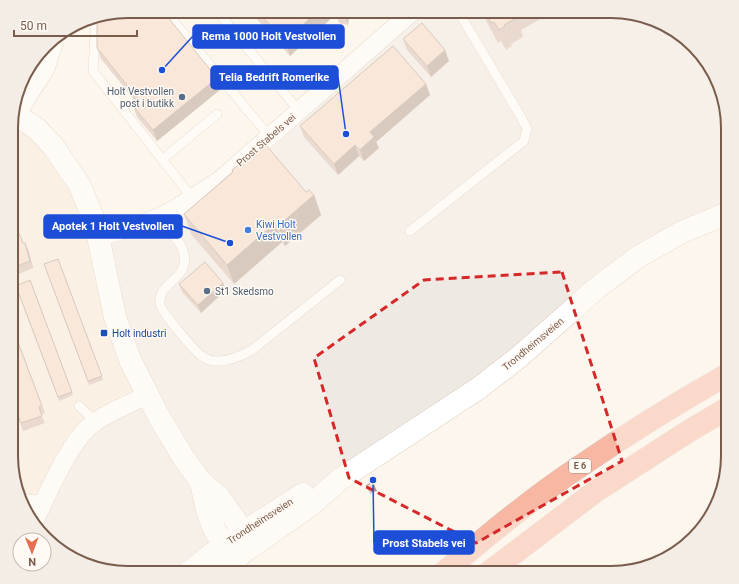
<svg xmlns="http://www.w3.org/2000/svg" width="739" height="584" viewBox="0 0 739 584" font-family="Roboto,sans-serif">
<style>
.residential{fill:#f5e8da}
.industrial{fill:#efe9e4}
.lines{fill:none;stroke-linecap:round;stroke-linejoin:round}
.service-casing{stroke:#d1beb0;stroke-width:10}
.minor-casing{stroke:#d1beb0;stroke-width:19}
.tertiary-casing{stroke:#d1beb0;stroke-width:23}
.secondary-casing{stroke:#d6c0b0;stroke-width:23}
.motorway-casing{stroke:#dad1cd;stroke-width:23}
.service{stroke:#fff;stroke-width:9}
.minor{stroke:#fff;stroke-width:18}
.tertiary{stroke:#fff;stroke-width:22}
.secondary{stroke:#fff;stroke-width:22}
.motorway{stroke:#f7b7a3;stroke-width:22}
.wall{fill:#d1b7a8}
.shaded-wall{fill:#aa9588}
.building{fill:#f3d5c3;stroke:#aa9588}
.marked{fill:none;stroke:#d62828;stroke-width:3;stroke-dasharray:8 5;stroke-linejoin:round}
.service-dot{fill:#5c6f8a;stroke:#fffaf3;stroke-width:1.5}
.shop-dot{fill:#3f7fe0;stroke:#fffaf3;stroke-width:1.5}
.transit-dot{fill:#1a4fb4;stroke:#fffaf3;stroke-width:1.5}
.labels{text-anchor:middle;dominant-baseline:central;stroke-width:3;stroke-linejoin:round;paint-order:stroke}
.shield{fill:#fffaf3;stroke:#a28b7f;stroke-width:1}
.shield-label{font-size:9px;font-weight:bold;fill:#7a5c4d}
.service-label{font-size:10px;fill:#4e5e75;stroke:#fffaf3;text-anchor:end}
.street-label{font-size:10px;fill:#7a5c4d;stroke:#fffaf3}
.shop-label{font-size:10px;fill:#366cbe;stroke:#fffaf3;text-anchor:start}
.transit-label{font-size:10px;fill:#164399;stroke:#fffaf3;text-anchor:start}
.rim{fill:none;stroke:#7a5c4d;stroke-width:2}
.leader{fill:none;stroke:#1d4ed8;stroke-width:1.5}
.callout-dot{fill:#1d4ed8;stroke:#fffaf3;stroke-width:1.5}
.callout{fill:#1d4ed8;stroke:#1d4ed8;stroke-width:1.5}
.callout-label{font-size:11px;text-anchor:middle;font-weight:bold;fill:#fff}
</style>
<rect width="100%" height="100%" fill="#fdf6ec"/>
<!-- residential -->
<path class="residential" d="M51,40L30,113L76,163L144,385L57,485L21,502L11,464L12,112L27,70Z"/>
<!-- industrial -->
<path class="industrial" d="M412,11H619L656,20L688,40L716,76L728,127V212L653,245L479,385L194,573H120L83,564L51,544L23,508L57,485L75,453L144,385L99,247L221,174Z"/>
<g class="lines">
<!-- service casing -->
<g class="service-casing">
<g id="service">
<path d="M165,11L269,136"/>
<path d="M217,11L299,111"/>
<path d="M96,16L93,71L193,199"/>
<path d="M163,159L217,114"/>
<path d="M157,218C167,228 181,240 184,254C190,279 158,282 160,303C160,311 196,353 203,357C206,359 211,361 215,361C228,362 241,356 252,350L340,280"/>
<path d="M410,231L524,141L527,129L521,117L458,11"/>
<path d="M79,406L96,422"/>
</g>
</g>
<!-- minor casing -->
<g class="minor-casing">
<g id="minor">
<path d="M99,237L143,224L170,212L220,180L413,11"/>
<path d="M22,503L42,505"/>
<path d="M34,522C47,495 63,458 81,435C96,416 126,406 147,395"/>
</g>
</g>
<!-- tertiary casing -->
<g class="tertiary-casing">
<g id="tertiary">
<path d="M12,112L37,129L53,146L79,184L95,222L115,317L130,360L158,415L183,457L201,482L219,497L243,531L245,540V551C238,550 230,548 225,543C209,529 205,502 201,482"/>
<path d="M15,113L44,67L53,39"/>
</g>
</g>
<!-- secondary casing -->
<g class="secondary-casing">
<g id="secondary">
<path d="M188,573L225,544L303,494"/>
<path d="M218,573L245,551L311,505L339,480L479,388L519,357L598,287L638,257L682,232L728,213"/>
</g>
</g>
<!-- motorway casing -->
<g class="motorway-casing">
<g id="motorway">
<path d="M443,573C487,536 531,499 579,467C627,434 677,403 728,374"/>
<path d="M488,573L596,491L689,431L728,408"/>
</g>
</g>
<!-- service -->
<use href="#service" class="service"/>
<!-- minor -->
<use href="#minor" class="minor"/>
<!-- tertiary -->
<use href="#tertiary" class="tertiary"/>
<!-- secondary -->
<use href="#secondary" class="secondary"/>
<!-- motorway -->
<use href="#motorway" class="motorway"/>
</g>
<!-- wall -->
<g class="wall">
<path d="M244,11H356L353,13H349L348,25L339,23L336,14L290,56L253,15L249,18L245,13Z"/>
<path d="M481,11H550L551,13L521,30L523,37L511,44L512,46L506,50L501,41L498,43Z"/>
<path d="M403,39L449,61L431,77L407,50Z"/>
<path d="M97,48L217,78L221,89L157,141L137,117L133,106L137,103L101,59Z"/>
<path d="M426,84L430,95L376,142L379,148L364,161L359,156L338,175L304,137L300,126Z"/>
<path d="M232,170L306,192L314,195L321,215L285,246L282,242L234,284L191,234L184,214L232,172Z"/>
<path d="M12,211L19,232L17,234L28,250L33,268L12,277Z"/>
<path d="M58,259L103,380L89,385L44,264Z"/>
<path d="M30,280L73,395L59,401L16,286Z"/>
<path d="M179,284L226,290L201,313L182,292Z"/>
<path d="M13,329L45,413L41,415L45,423L23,431L14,406L18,405L16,401L13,402L11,397L12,330Z"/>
</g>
<!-- shaded-wall -->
<g class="shaded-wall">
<path d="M246,11H252L253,15L249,18Z"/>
<path d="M318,11H335L336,14L290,56L285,41Z"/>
<path d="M343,11H349V13L348,25Z"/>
<path d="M445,50L449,61L431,77L427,66Z"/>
<path d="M217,78L221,89L157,141L153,130Z"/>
<path d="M426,84L430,95L376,142L379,148L364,161L360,150L370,132Z"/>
<path d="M355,145L359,156L338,175L334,164Z"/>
<path d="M314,195L321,215L285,246L278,226Z"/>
<path d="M275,223L282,242L234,284L227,265Z"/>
<path d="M25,243L28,250L33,268L30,261Z"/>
<path d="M223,283L226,290L201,313L198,305Z"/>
<path d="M375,487L377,491L370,494L369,491Z"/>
</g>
<!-- building -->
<g class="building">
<path d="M128,11H163L217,78L153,130L133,106L140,101L97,48V16Z"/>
<path d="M257,11H318L285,41Z"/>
<path d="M485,11H513L516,18L504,25L505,26L499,30L494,22L491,23Z"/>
<path d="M422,23L445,50L427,66L403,39Z"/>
<path d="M393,46L426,84L370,132L374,137L360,150L355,145L334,164L300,126Z"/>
<path d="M265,144L306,192L309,190L314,195L278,226L275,223L227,265L184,214L233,172L232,170Z"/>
<path d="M12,211L17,225L12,227Z"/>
<path d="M12,227H14L17,233L14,235L19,233L23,243H25L30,261L12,268Z"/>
<path d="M58,259L102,376L88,381L44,264Z"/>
<path d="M205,262L223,283L198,305L179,284Z"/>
<path d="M30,280L72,392L58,397L16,286Z"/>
<path d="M13,329L42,406L39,407L42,416L21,423L14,406L18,405L14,393L11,394L12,330Z"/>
<path d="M372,482L375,487L369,491L366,486Z"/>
</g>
<!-- marked area -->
<path d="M0 0H739V584H0ZM562,272L622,461L476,543L349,478L314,358L424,280Z" fill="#fdf6ec" fill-opacity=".55" fill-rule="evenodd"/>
<path class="marked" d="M562,272L622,461L476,543L349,478L314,358L424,280Z"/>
<!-- markers -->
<g class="service-dot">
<circle cx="182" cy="97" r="4"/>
<circle cx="207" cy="291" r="4"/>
</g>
<circle class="shop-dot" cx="248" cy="230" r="4"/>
<rect class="transit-dot" x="100" y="329" width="8" height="8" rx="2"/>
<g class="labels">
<!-- shield labels -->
<rect class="shield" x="569" y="459" width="22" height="14" rx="3"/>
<g class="shield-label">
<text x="580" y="466">E 6</text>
</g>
<!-- service labels -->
<g class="service-label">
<text x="174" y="91">Holt Vestvollen<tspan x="174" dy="12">post i butikk</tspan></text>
<text x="215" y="291" text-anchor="start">St1 Skedsmo</text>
</g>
<!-- street labels -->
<g class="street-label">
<text transform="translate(266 140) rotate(-41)">Prost Stabels vei</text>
<text transform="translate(533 344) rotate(-40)">Trondheimsveien</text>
<text transform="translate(260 521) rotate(-33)">Trondheimsveien</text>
</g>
<!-- shop labels -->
<g class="shop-label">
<text x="256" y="224">Kiwi Holt<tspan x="256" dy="12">Vestvollen</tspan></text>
</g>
<!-- transit labels -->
<g class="transit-label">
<text x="112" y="333">Holt industri</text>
</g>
</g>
<!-- crop -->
<path d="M0 0H739V584H0ZM128 18H611A110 110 0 0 1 721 128V456A110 110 0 0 1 611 566H128A110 110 0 0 1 18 456V128A110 110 0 0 1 128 18Z" fill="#f4ede6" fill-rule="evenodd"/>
<path class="rim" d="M128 18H611A110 110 0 0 1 721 128V456A110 110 0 0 1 611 566H128A110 110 0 0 1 18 456V128A110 110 0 0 1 128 18Z"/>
<!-- callouts -->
<path class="leader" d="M162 70L193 36M346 134L338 77M230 243L182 226M373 480L374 543"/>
<g class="callout-dot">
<circle cx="162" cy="70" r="4"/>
<circle cx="346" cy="134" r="4"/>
<circle cx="230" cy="243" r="4"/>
<circle cx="373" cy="480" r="4"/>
</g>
<g class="callout">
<rect x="193" y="25" width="151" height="23" rx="4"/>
<rect x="211" y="66" width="127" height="23" rx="4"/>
<rect x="44" y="215" width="138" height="23" rx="4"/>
<rect x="374" y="531" width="100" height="23" rx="4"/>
</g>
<g class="callout-label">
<text x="269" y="40">Rema 1000 Holt Vestvollen</text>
<text x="274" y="81">Telia Bedrift Romerike</text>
<text x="113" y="230">Apotek 1 Holt Vestvollen</text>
<text x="424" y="547">Prost Stabels vei</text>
</g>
<!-- north arrow -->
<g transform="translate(32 552) rotate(179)"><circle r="19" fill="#fffaf3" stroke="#cabbb1"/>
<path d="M0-3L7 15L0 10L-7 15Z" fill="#e76f51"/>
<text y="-6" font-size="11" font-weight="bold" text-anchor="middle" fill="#7a5c4d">N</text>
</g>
<!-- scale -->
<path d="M14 30v6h123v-6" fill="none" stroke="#7a5c4d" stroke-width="2"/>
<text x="20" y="30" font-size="12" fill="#7a5c4d" stroke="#fffaf3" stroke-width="3" paint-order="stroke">50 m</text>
</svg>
